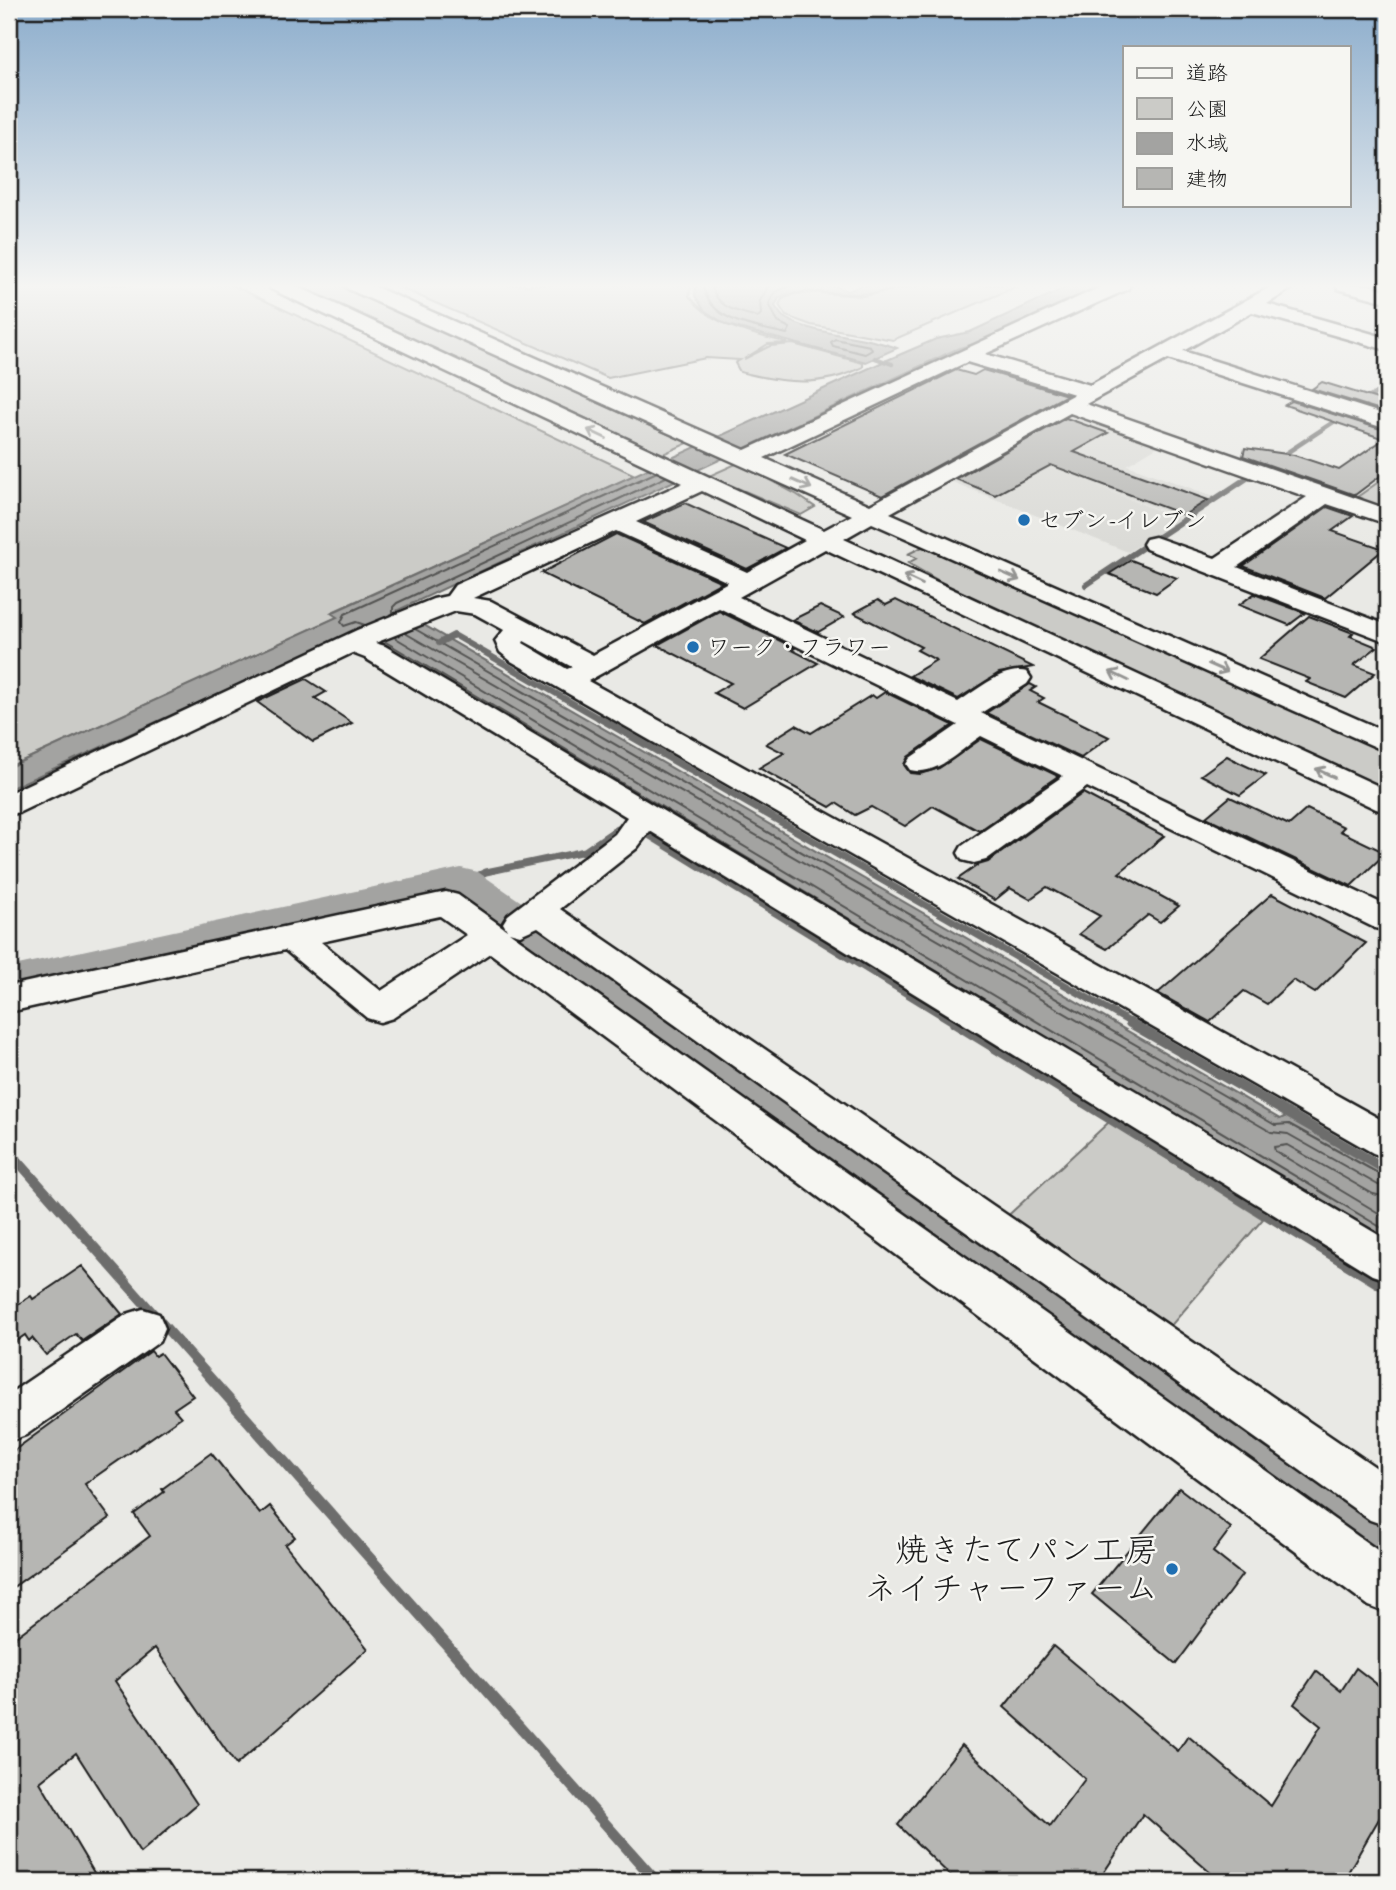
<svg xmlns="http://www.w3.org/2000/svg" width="1396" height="1890" viewBox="0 0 1396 1890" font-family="Caveat,'Klee One',sans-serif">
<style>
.built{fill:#dadad6}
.green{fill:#cbcbc7;stroke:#747472;stroke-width:2}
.water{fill:#a3a3a1;stroke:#6d6d6c;stroke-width:2}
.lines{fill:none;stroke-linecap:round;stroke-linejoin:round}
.shore{stroke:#525251;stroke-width:2}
.stream-far4{stroke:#6d6d6c;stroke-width:4.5}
.stream-far3{stroke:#6d6d6c;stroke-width:6}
.stream-far2{stroke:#6d6d6c;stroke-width:7}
.stream-far1{stroke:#6d6d6c;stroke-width:10}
.stream{stroke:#6d6d6c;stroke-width:11}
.river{fill:#a3a3a1;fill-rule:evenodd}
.building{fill:#b6b6b3;stroke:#1c1c1c;stroke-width:2}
.minor-casing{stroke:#1c1c1c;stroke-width:5}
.minor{fill:#f6f6f2;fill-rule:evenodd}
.oneway{stroke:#949492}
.poi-dot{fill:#1f6fb2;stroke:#f6f6f2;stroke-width:2.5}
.labels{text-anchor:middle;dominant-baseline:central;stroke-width:5;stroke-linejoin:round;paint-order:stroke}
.far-poi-label{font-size:23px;fill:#1c1c1c;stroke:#f6f6f2;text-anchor:start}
.near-poi-label{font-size:33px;fill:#1c1c1c;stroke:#f6f6f2;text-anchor:end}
</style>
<rect width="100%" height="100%" fill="#e9e9e5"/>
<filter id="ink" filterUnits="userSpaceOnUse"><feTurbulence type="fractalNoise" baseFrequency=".0143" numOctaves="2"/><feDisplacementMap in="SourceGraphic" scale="14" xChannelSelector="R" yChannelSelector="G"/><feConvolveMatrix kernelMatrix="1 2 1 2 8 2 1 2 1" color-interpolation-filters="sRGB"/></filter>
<g filter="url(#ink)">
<!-- built -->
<path class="built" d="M1072,412L1165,442L1127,465L1215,497L1181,518L1094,485L1180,519L1128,552L945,479Z"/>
<!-- green -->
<g class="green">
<path d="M9,285H232L635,475L332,612L338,617L9,767Z"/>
<path d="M297,285H337L688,443L663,454Z"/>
<path d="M394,285H691L689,296C715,328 750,333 788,343L768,344L744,359L770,346L793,344L863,363V367C821,388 784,383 740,372L735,363L740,360L706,358L608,378Z"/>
<path d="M925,285H1020L893,340L811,325L786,316L779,305L782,299L795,294L818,293L863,296Z"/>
<path d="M738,463L796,494L815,507L801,515L709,476Z"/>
<path d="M1387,476V512L1353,500Z"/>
<path d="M924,546L1387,752V792L969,598L908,563L917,558L908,554Z"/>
<path d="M1109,1122L1263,1219L1162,1336L999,1224Z"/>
</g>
<!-- water -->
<g class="water">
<path d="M696,285H831L848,291L862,285H916C898,290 879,293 861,294C832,295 805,286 779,298L775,306C778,310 781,316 785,318C816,336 862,334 897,348L866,362L727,325L705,311L695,296Z"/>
<path d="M1071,285H1106L990,340L959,348L398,610L1280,1119L1288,1115L1387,1172V1249L369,641L360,629L9,789V767L337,617L331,613L885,361L936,339L970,332Z"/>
</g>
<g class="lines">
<!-- shore -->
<g class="shore">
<path d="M703,285C709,322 756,327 787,334L790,328L778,322L769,304L775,292L793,285"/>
<path d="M712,285C715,308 739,312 758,317L761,314L760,301L769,285"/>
<path d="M835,339L870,346L872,350L865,354L833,346L831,342Z"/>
<path d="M393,613V607L397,603L666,477"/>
<path d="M365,625L356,622L344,626L341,622L345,614L657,472"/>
<path d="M415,629L1275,1125L1289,1124L1387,1178"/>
<path d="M405,633L1271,1132L1288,1134L1378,1185L1387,1186"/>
<path d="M394,637L1387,1231"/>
<path d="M384,641L945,976"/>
<path d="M1387,1197L1373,1194L1287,1145L1274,1147L1275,1151L1387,1218"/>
</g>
<!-- stream-far4 -->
<g class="stream-far4">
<path d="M875,358L892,364"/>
<path d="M1001,372L1071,394"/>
<path d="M1088,386L1233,307"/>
<path d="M1353,408L1387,386"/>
<path d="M1262,469L1341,417"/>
<path d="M1248,478L1254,474L1259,476"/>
</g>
<!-- stream-far3 -->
<g class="stream-far3">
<path d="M1086,585L1250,476"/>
<path d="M439,643L454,635L602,720"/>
</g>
<!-- stream-far2 -->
<g class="stream-far2">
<path d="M599,718L1133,1024"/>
<path d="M461,883L486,872L585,851L617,829L647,834L956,1024"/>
</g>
<!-- stream-far1 -->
<g class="stream-far1">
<path d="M954,1023L1387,1289"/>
<path d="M1130,1023L1387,1170"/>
<path d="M9,1151L237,1408"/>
</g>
<!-- stream -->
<path class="stream" d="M235,1406L656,1881"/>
<!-- river -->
<path class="river" d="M461,868L478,872L1387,1497V1572L1362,1562L453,900L9,1003V967Z"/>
</g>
<!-- building -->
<g class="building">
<path d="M956,370L974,375L983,370L1067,395L882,496L785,454Z"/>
<path d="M1322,382L1387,402V412L1312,389Z"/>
<path d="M1292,401L1387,431V471L1355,495L1243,456L1245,448L1294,455L1339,470L1384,439L1285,405Z"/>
<path d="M1066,418L1108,433L1074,452L1208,500L1184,515L1051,465L995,495L956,479Z"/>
<path d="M685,503L718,518L786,548L747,569L643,522Z"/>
<path d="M1327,507L1353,516L1332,531L1384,549L1325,598L1243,566Z"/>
<path d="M616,534L722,582L645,624L541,573Z"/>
<path d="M1131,560L1177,578L1156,593L1109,574Z"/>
<path d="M1254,594L1305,613L1289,625L1239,605Z"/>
<path d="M878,600L886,605L896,600L1033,667L999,673L958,699L910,676L936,660L917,650L921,647L854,613Z"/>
<path d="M820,606L844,617L818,632L792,620Z"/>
<path d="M719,611L795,648L792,650L818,663L743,708L714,693L731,683L657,645Z"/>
<path d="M1309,616L1353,633L1350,636L1377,647L1354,665L1375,673L1346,698L1306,682L1310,679L1259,659Z"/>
<path d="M306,679L326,692L315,698L352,723L313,742L257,702Z"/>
<path d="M1030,684L1036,687L1030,691L1044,698L1038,702L1109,737L1081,758L986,713Z"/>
<path d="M885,692L953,725L908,757L904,765L910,773L920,774L939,768L981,739L1058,776L979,831L933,806L905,826L871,807L855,815L836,803L830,807L759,768L784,753L766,744L796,725L811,733L872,695L876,698Z"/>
<path d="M1227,756L1240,763L1266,775L1240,795L1201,775Z"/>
<path d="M1083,793L1164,836L1119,873L1179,906L1160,922L1148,915L1107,949L1079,934L1100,916L1047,887L1030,899L1010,888L995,900L958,879L978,865L988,862Z"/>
<path d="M1230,797L1289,825L1307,809L1344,827L1340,831L1386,853L1351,886L1206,817Z"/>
<path d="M1272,894L1366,943L1315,993L1293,980L1267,1004L1244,991L1210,1022L1158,993Z"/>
<path d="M82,1266L122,1314L82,1341L76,1334L46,1355L32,1338L29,1341L25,1335L9,1346V1310L31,1296L33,1299Z"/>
<path d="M151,1351L155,1356L160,1353L193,1396L174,1409L181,1417L85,1484L110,1518L9,1590V1454Z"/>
<path d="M211,1453L260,1514L270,1506L295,1537L285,1545L368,1649L236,1765L155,1648L115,1681L197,1804L140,1853L76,1753L40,1782L99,1881H9V1642L150,1536L134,1514L164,1492L162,1489Z"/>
<path d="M1179,1488L1231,1528L1213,1552L1242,1575L1176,1664L1092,1594Z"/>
<path d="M1053,1646L1178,1751L1188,1736L1271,1806L1321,1726L1294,1704L1316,1671L1341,1691L1356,1668L1387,1692V1805L1343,1881H1220L1143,1814L1098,1881H956L898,1825L962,1745L1050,1826L1085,1779L1004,1707Z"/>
</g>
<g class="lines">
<!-- minor casing -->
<g class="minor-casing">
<g id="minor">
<path d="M269,285H294L824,530L852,515L348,289L346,285H371L745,450L1105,285H1130L1128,289L985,354L1090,385L1274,285H1297L1267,304L1387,338V350L1252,312L1183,351L1387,415V429L1168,359L1086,404L1387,509V524L1327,504L1237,567L1387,625V642L1146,549L1143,544L1146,539L1155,537L1215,558L1307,497L1070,413L890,513L1387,732V752L872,523L844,539L1387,790V812L1376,809L825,549L739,597L958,702C978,690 1003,666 1027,672L1031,678L1027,684L981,713L1387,906V931L1375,928L1087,787L986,860L974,863L962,860L958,853L962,846L1063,776L981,736C960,750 936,777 910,770L906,764L910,758L958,725L719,608L588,681L1387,1123V1158L1373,1153L511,661L500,652L495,641L504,630L475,614L456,611L375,643L385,646L1387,1240V1280L1372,1275L650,831L637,848L560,909L1387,1475V1526L1370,1520L538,927L520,935L509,932L1387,1557V1613L1369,1606L490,953L393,1018L380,1022L367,1018L285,950L9,1012V986L446,892L458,895L507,930L503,923L508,915L615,834L627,817L365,658L352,653L20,812L9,815V793L357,630L433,599L447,596L455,585L683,483L271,289ZM967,362L1074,394L870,505L764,458ZM702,491L805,540L747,572L636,522ZM616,531L728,582L593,655L491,601L473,598ZM524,641L572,667L567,669L523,643ZM440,916L467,935L381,991L321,942Z"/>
<path d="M1336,285H1368L1387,290V302L1338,289Z"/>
<path d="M143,1309L159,1314L165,1328L159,1342L26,1435L9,1441V1394L127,1314Z"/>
</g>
</g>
<!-- minor -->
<use href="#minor" class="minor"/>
</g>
<!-- one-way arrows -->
<defs><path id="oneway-shaft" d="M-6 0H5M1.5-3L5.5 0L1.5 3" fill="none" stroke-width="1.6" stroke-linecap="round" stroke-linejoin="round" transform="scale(1.75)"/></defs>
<g class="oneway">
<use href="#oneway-shaft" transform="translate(597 434) rotate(-155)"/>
<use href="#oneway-shaft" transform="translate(802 484) rotate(24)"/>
<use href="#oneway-shaft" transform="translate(1010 576) rotate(24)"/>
<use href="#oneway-shaft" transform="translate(913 580) rotate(-155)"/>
<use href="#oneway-shaft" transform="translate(1218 668) rotate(24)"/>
<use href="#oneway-shaft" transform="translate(1119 676) rotate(-155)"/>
<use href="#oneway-shaft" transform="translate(1325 773) rotate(-155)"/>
</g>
</g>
<!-- sky -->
<linearGradient id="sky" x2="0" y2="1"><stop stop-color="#8cadcc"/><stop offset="0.52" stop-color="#f5f5f3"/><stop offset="1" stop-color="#f5f5f3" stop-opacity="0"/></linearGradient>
<rect width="1396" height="550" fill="url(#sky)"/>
<!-- markers -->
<g class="poi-dot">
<circle cx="1024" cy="520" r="7"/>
<circle cx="693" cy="647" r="7"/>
<circle cx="1172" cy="1569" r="7"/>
</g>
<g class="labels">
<!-- far-poi labels -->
<g class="far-poi-label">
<text x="1038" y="520">セブン-イレブン</text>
<text x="707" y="647">ワーク・フラワー</text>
</g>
<!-- near-poi labels -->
<g class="near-poi-label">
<text x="1158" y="1550">焼きたてパン工房<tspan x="1158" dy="38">ネイチャーファーム</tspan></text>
</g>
</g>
<!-- margin -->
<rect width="1396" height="1890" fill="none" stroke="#f6f6f2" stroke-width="35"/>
<rect x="18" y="18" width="1361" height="1855" fill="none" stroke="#1c1c1c" stroke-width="2.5" filter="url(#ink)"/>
<!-- legend -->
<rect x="1123" y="46" width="228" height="161" fill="#f6f6f2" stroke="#9f9f9c" stroke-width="2"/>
<rect x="1137" y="68" width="35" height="10" fill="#f6f6f2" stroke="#9f9f9c" stroke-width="2"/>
<text x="1186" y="80" font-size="21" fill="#1c1c1c">道路</text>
<rect x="1137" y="98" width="35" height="21" fill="#cbcbc7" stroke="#9f9f9c" stroke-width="2"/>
<text x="1186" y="116" font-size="21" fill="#1c1c1c">公園</text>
<rect x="1137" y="133" width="35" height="21" fill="#a3a3a1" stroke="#9f9f9c" stroke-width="2"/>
<text x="1186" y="150" font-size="21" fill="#1c1c1c">水域</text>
<rect x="1137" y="168" width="35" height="21" fill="#b6b6b3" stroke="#9f9f9c" stroke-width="2"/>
<text x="1186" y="186" font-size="21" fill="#1c1c1c">建物</text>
</svg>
